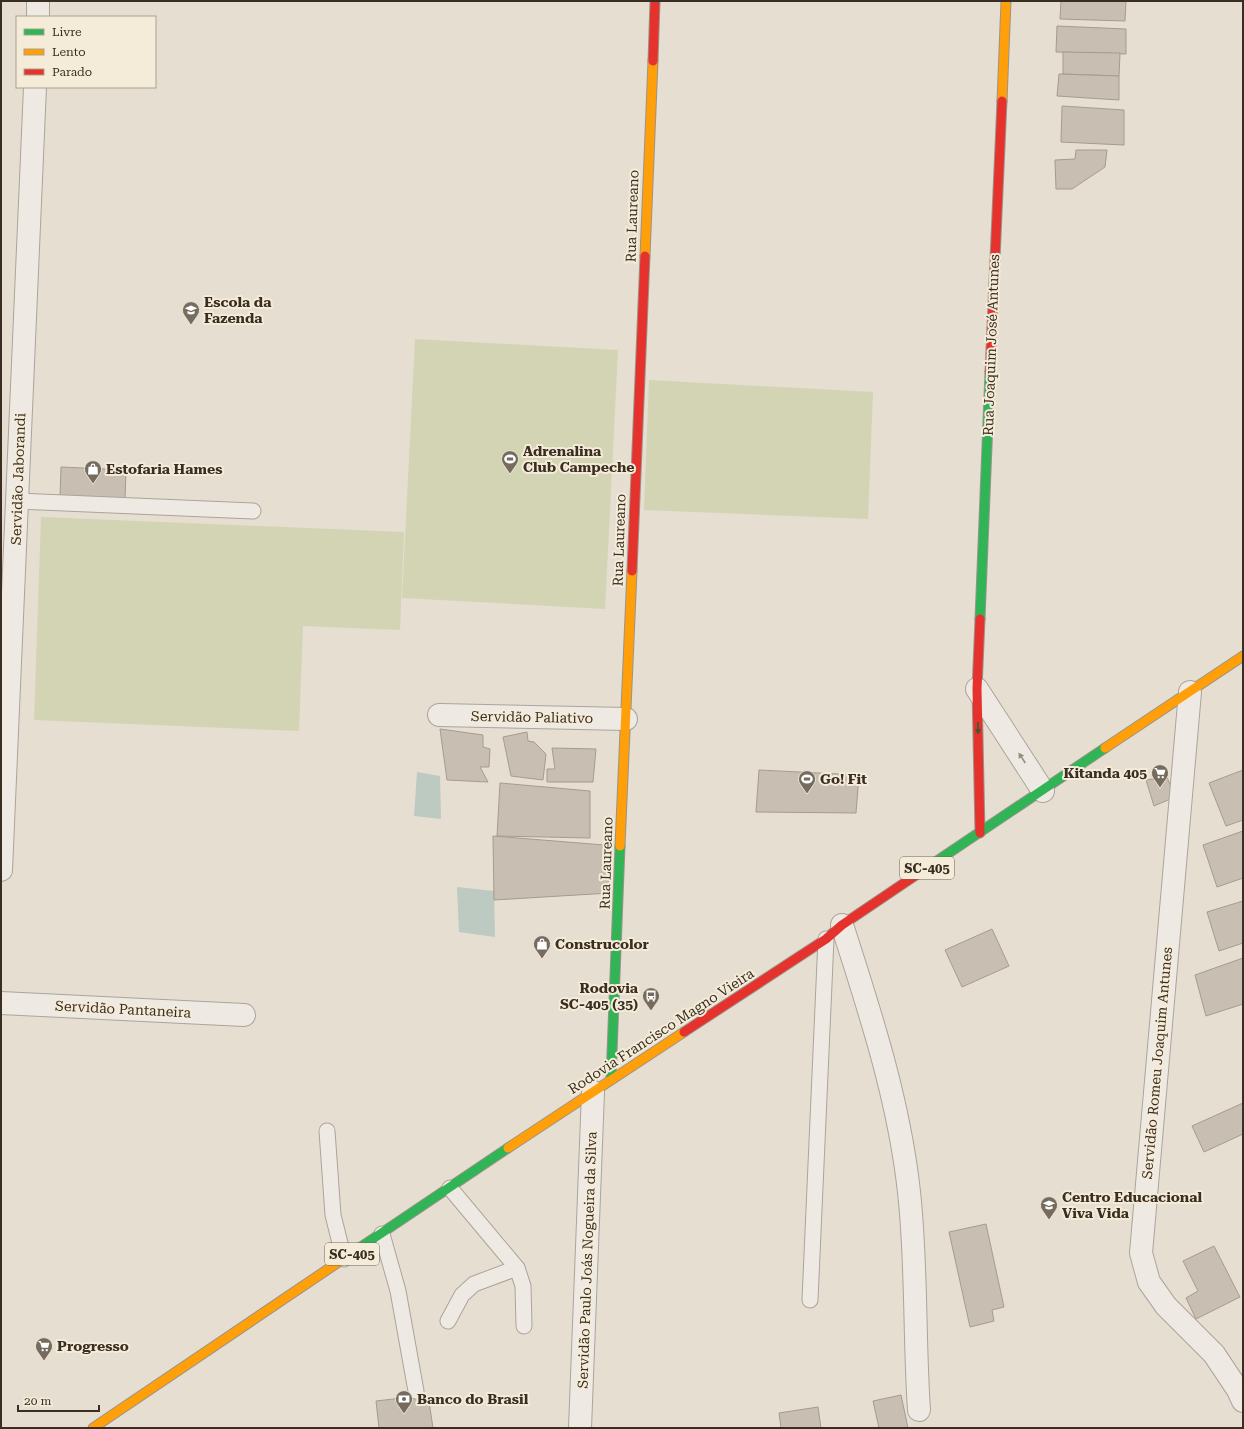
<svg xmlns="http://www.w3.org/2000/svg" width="1244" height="1429" viewBox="0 0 1244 1429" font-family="'Roboto Serif',serif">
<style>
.green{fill:#d3d4b4}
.water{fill:#bccac1}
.building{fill:#c9beb2;stroke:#a69b90}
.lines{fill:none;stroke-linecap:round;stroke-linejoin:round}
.lane-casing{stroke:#aba49a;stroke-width:17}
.street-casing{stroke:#aba49a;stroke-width:24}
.fast-casing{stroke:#9b938a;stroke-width:11}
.slow-casing{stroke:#9b938a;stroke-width:11}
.jam-casing{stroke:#9b938a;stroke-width:11}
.lane{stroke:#eeeae3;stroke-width:15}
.street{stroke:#eeeae3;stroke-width:22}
.fast{stroke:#30b455;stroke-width:9}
.slow{stroke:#ff9f0a;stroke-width:9}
.jam{stroke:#e5322d;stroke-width:9}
.oneway{fill:#365c33}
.oneway2{fill:#948c82}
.labels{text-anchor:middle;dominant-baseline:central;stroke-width:4;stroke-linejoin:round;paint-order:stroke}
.shield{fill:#f4ecd9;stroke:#726658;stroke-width:1}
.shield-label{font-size:13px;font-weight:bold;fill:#3a2d21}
.street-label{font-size:14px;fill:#3a2d21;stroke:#f4ecd9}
.poi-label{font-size:14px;font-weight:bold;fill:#3a2d21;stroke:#f4ecd9;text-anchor:start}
</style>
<rect width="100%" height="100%" fill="#e5ded1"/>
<!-- green -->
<g class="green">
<path d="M415,339L618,350L605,609L402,598Z"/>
<path d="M649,380L873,392L868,519L644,510Z"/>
<path d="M41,517L404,532L400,630L303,626L299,731L34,720Z"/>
</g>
<!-- water -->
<g class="water">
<path d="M417,772L440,776L441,819L414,816Z"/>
<path d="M457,887L494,891L495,937L459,932Z"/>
</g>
<!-- building -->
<g class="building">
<path d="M1061,1H1126L1125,21L1060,19Z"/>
<path d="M1057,26L1126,29V54L1056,52Z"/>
<path d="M1063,52L1120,53L1119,76L1063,74Z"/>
<path d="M1059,74L1119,76V100L1057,96Z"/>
<path d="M1062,106L1124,110V145L1061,142Z"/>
<path d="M1076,150H1107L1105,167L1072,189H1056L1055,160L1075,159Z"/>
<path d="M61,467L126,470L125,500L60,497Z"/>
<path d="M440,729L483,735V747L490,749L489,767H480L488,782L447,780Z"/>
<path d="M527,732L528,741L534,742L546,754L543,780L511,776L503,737Z"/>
<path d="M552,748L596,749L593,782H547V769H555Z"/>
<path d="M759,770L859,775L856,813L756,812Z"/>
<path d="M1243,770V820L1226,826L1209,783Z"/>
<path d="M1167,777L1175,797L1154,806L1146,780Z"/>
<path d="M500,783L590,791V838L497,836Z"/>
<path d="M1243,831V878L1217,887L1203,845Z"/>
<path d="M493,836L604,845L610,893L494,900Z"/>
<path d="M1243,901V943L1219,951L1207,912Z"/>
<path d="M992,929L1009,966L962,987L945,950Z"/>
<path d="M1243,958V1004L1206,1016L1195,975Z"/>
<path d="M1243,1103V1134L1204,1152L1192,1126Z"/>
<path d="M986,1224L1004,1307L992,1310L994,1321L970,1327L949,1232Z"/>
<path d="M1214,1246L1240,1297L1196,1319L1186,1298L1198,1291L1183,1261Z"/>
<path d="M428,1395L433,1428H379L376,1401Z"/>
<path d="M901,1395L908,1428H879L873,1401Z"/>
<path d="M818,1407L821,1428H781L779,1413Z"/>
</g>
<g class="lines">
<!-- lane casing -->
<g class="lane-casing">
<g id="lane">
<path d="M17,501L253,511"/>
<path d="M327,1131L333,1215L344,1259"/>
<path d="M450,1188L517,1268L523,1286L524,1326"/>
<path d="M382,1234L398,1291L416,1391"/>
<path d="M810,1300L826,939"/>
<path d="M448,1321L462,1295L474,1284L517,1268"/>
</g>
</g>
<!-- street casing -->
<g class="street-casing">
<g id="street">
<path d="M38,17V1"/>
<path d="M977,689L1043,791"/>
<path d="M1190,692L1141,1253L1149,1282L1166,1306L1214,1354L1238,1390L1243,1401"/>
<path d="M439,715L626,719"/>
<path d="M1,870L35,87"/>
<path d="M842,925C870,1012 899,1100 909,1192C917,1264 914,1337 919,1410"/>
<path d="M1,1003L244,1015"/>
<path d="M580,1428L593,1092"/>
</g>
</g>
<!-- fast casing -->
<g class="fast-casing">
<g id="fast">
<path d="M980,619L990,372"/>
<path d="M922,871L1105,748"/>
<path d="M611,1079L620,846"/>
<path d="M346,1257L508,1148"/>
</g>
</g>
<!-- slow casing -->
<g class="slow-casing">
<g id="slow">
<path d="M1002,101L1006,1"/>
<path d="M645,256L653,61"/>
<path d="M1105,748L1243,656"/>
<path d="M620,846L632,571"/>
<path d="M508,1148L684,1032"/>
<path d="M93,1428L346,1257"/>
</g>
</g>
<!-- jam casing -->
<g class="jam-casing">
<g id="jam">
<path d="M653,61L655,1"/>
<path d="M990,372L1002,101"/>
<path d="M632,571L645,256"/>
<path d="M980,619L977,689L980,833"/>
<path d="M684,1032L826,939L842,925L922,871"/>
</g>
</g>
<!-- lane -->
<use href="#lane" class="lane"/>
<!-- street -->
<use href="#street" class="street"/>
<!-- fast -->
<use href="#fast" class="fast"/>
<!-- slow -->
<use href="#slow" class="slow"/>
<!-- jam -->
<use href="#jam" class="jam"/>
</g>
<!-- one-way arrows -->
<defs><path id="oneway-solid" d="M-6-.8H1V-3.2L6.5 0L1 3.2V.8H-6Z"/></defs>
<use class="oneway" href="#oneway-solid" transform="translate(978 728) rotate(89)"/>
<use class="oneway2" href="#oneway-solid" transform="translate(1022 758) rotate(-123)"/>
<!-- icons -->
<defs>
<g id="school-pin" transform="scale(0.9)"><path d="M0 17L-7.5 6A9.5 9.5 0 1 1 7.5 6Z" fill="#766b5f" stroke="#f4ecd9"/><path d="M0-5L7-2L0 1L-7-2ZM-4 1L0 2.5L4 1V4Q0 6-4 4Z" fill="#fff"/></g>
<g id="stadium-pin" transform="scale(0.9)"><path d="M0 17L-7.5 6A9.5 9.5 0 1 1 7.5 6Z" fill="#766b5f" stroke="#f4ecd9"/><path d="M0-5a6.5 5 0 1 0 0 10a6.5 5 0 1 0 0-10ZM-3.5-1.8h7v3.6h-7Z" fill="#fff"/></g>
<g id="shop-pin" transform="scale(0.9)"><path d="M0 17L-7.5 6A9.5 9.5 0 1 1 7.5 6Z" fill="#766b5f" stroke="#f4ecd9"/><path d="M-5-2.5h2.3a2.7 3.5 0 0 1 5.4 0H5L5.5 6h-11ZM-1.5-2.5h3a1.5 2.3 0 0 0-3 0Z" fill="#fff"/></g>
<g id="supermarket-pin" transform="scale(0.9)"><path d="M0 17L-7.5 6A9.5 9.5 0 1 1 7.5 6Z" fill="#766b5f" stroke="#f4ecd9"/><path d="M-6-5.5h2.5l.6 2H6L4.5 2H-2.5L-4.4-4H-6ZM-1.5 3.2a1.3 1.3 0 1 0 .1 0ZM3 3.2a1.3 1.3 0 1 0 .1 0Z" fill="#fff"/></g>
<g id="bus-pin" transform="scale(0.9)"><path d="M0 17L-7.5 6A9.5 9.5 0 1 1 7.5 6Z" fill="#766b5f" stroke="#f4ecd9"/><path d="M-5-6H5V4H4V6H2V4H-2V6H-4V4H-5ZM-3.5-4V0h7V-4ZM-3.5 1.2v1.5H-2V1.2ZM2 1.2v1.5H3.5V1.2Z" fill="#fff"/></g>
<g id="bank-pin" transform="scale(0.9)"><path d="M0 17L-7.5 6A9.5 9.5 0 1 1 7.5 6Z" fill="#766b5f" stroke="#f4ecd9"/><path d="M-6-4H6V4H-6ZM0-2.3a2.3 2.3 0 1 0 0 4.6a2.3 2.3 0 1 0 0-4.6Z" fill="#fff"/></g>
</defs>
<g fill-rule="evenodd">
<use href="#school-pin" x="191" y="310"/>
<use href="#stadium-pin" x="510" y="459"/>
<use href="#shop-pin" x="93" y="469"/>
<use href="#supermarket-pin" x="1160" y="773"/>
<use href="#stadium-pin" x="807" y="779"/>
<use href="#shop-pin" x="542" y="944"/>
<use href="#bus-pin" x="651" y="996"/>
<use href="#school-pin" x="1049" y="1205"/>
<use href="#supermarket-pin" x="44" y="1346"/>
<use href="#bank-pin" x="404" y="1399"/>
</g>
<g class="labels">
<!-- shield labels -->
<g class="shield">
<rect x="900" y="857" width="54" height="22" rx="3"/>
<rect x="325" y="1243" width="54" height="22" rx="3"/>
</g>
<g class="shield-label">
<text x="927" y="868">SC-405</text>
<text x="352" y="1254">SC-405</text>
</g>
<!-- street labels -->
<g class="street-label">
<text transform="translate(632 216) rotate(-88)">Rua Laureano</text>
<text transform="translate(991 345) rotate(-88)">Rua Joaquim José Antunes</text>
<text transform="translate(18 479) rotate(-88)">Servidão Jaborandi</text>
<text transform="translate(619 540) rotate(-88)">Rua Laureano</text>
<text transform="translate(532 717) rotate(1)">Servidão Paliativo</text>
<text transform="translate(606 863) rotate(-88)">Rua Laureano</text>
<text transform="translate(123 1009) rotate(3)">Servidão Pantaneira</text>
<text transform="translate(661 1031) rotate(-33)">Rodovia Francisco Magno Vieira</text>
<text transform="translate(1157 1063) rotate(-85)">Servidão Romeu Joaquim Antunes</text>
<text transform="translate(587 1260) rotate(-88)">Servidão Paulo Joás Nogueira da Silva</text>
</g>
<!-- poi labels -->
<g class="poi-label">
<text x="204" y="302">Escola da<tspan x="204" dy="16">Fazenda</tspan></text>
<text x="523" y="451">Adrenalina<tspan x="523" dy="16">Club Campeche</tspan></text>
<text x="106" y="469">Estofaria Hames</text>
<text x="1147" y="773" text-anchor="end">Kitanda 405</text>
<text x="820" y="779">Go! Fit</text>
<text x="555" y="944">Construcolor</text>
<text x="638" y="988" text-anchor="end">Rodovia<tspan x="638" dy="16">SC-405 (35)</tspan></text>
<text x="1062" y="1197">Centro Educacional<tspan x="1062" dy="16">Viva Vida</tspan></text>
<text x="57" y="1346">Progresso</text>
<text x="417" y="1399">Banco do Brasil</text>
</g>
</g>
<!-- border -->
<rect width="1244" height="1429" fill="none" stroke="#3a2d21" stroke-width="4"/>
<!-- legend -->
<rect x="16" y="16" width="140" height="72" fill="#f4ecd9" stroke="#aaa08f"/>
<rect x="24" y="29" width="20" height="6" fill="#30b455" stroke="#aaa08f"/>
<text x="52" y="36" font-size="12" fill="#3a2d21">Livre</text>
<rect x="24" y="49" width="20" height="6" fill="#ff9f0a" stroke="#aaa08f"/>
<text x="52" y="56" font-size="12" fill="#3a2d21">Lento</text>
<rect x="24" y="69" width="20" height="6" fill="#e5322d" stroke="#aaa08f"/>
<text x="52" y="76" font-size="12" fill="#3a2d21">Parado</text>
<!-- scale -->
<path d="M18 1405v6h81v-6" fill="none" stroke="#3a2d21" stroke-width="2"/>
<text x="24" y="1405" font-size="12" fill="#3a2d21" stroke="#f4ecd9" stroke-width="3" paint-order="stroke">20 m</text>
</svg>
